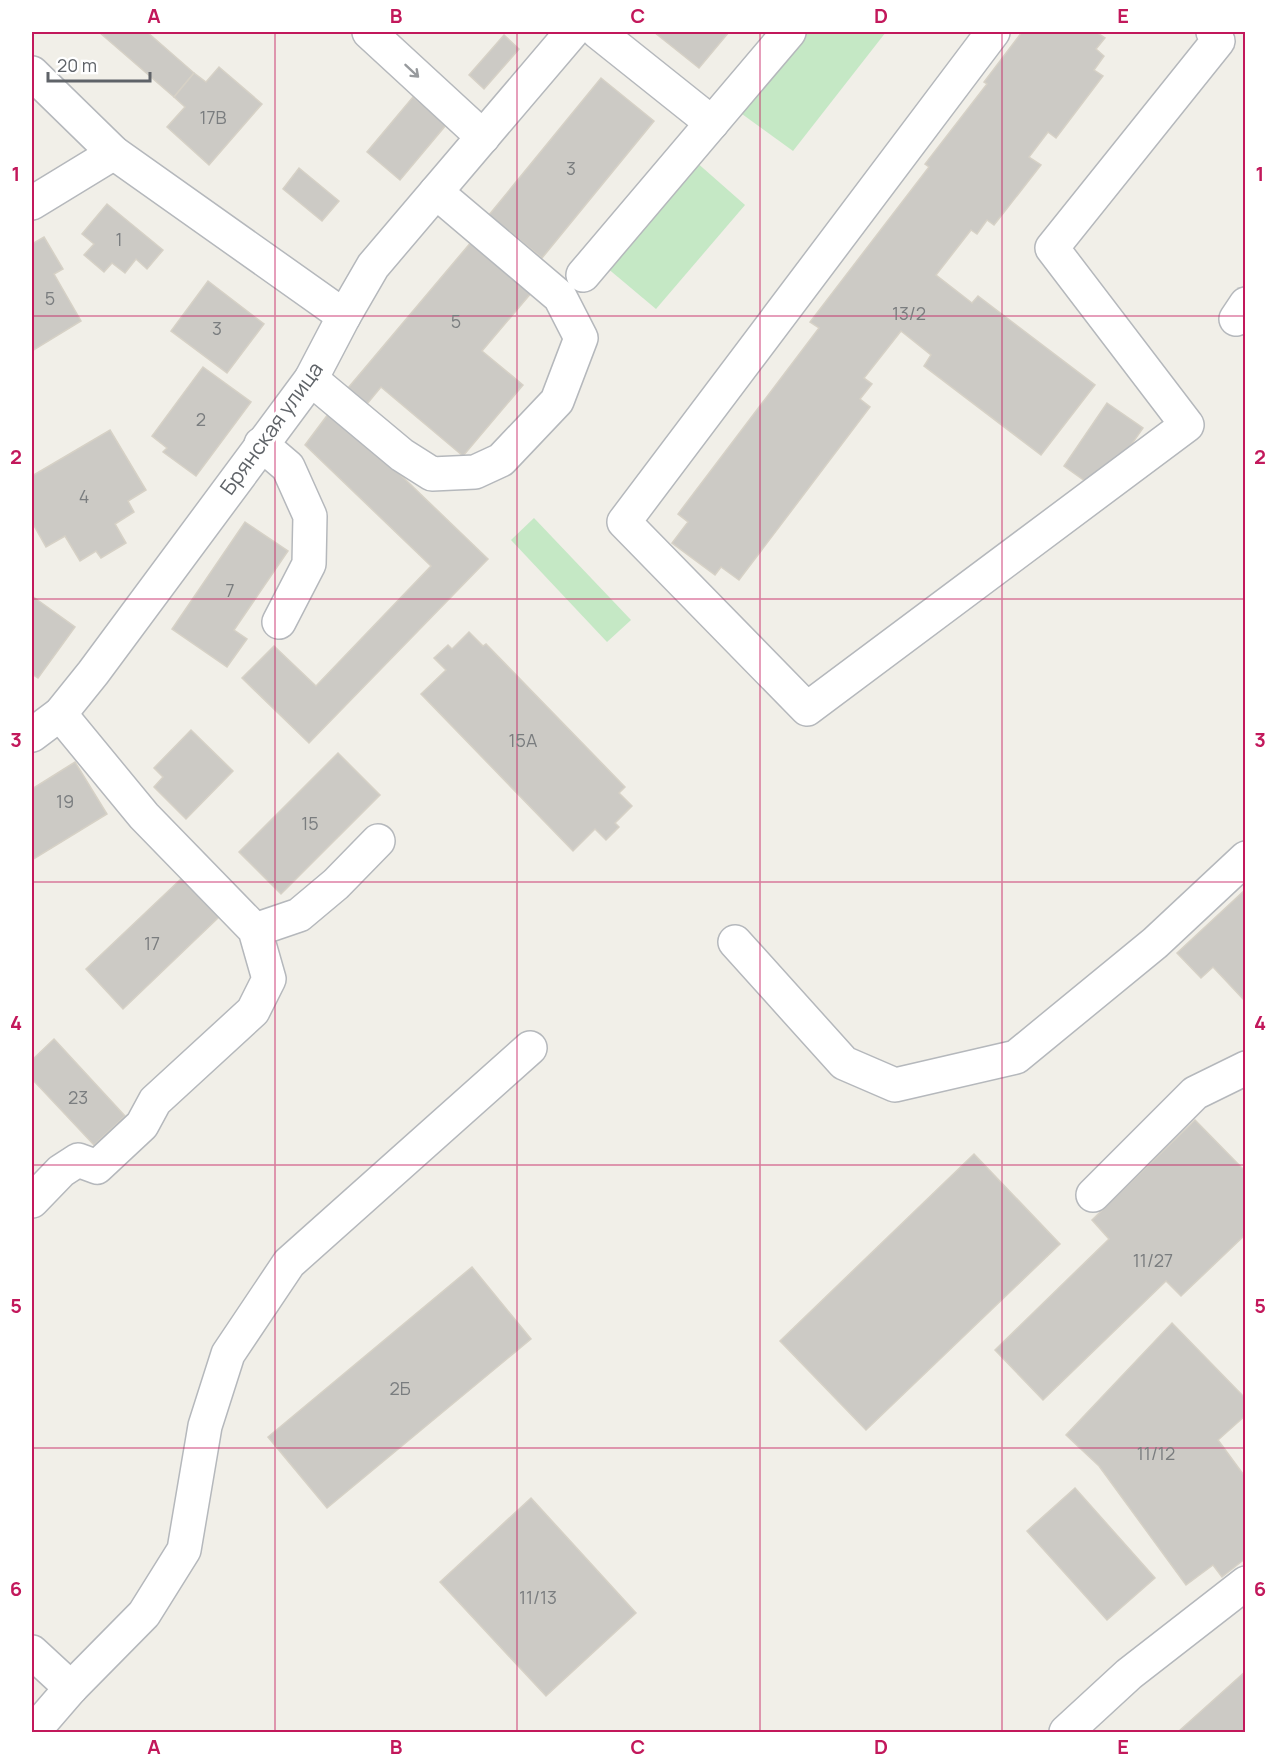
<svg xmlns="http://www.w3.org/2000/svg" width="1277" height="1764" viewBox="0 0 1277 1764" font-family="Manrope,sans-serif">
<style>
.park{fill:#c5e8c5}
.building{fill:#cccac5;stroke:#d6d1c6;stroke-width:1.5}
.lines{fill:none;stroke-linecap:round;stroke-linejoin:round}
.minor-casing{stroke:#b5b8bc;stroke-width:36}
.minor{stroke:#fff;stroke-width:33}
.oneway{stroke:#979a9d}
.grid{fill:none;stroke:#c2185b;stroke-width:1.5;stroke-opacity:0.55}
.labels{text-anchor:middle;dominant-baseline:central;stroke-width:6;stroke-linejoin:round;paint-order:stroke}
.number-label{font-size:18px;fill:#7a7d7f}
.street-label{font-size:21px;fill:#5f6368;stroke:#fff}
.neatline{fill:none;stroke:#c2185b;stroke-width:2}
.grid-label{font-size:20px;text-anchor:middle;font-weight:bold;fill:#c2185b}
</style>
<rect width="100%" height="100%" fill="#f1efe8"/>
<!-- park -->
<g class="park">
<path d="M805,32H886L793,151L742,114Z"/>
<path d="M695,161L745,205L656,309L606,267Z"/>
<path d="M534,518L631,620L607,642L511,540Z"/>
</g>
<!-- building -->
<g class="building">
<path d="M99,32H147L194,73L174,97Z"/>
<path d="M654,32H729L699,68Z"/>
<path d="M1022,32H1096L1105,38L1096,49L1104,56L1094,70L1103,76L1056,138L1048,132L1029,157L1041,165L994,225L987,220L977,234L971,230L936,275L972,303L978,296L1095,385L1041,455L924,366L931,355L901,331L864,378L872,384L860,399L870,407L739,580L721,567L715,575L672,543L688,522L678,514L819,328L810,322L929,167L925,164L987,84L984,82Z"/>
<path d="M504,35L519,49L484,89L469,75Z"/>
<path d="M219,67L262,104L209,165L167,127L185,107L174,97L194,73L206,82Z"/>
<path d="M601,78L654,121L542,258L489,215Z"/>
<path d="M413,97L446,125L400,180L367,152Z"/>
<path d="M299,168L339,201L322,221L283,189Z"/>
<path d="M107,204L163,250L147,269L136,259L125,273L112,263L104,272L84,255L94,244L82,234Z"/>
<path d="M44,237L63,269L54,274L81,321L32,351V244Z"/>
<path d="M472,241L532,292L482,351L523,385L463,456L381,387L362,410L343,394Z"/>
<path d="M208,281L264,324L227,373L171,331Z"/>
<path d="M203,367L251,402L196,476L163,452L167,448L152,436Z"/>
<path d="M1107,403L1143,428L1099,491L1064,466Z"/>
<path d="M332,409L488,559L309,743L242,678L274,646L316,686L431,566L305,445Z"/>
<path d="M110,430L146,490L128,501L134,512L115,524L126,543L101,558L96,551L80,561L65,536L46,547L32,522V476Z"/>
<path d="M245,522L288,551L234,630L247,639L227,667L172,629Z"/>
<path d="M32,596L75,627L38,678L32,674Z"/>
<path d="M469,632L483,646L486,644L625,787L619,793L632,806L615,823L619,827L606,840L595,829L573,851L421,694L446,670L434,658L448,645L452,649Z"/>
<path d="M191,730L233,771L186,819L154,787L163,777L154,768Z"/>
<path d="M338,753L380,795L281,894L239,852Z"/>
<path d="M75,762L107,814L32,860V789Z"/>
<path d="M182,878L219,917L123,1009L86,969Z"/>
<path d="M1246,889V1002L1213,967L1201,978L1177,953Z"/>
<path d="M54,1039L125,1116L94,1145L32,1079V1060Z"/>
<path d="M1195,1120L1246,1172V1234L1181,1296L1166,1281L1043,1400L995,1350L1109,1239L1092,1220Z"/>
<path d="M974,1154L1060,1244L866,1430L780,1341Z"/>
<path d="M472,1267L531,1339L327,1508L268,1437Z"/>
<path d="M1172,1323L1246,1399V1415L1218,1440L1246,1478V1558L1222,1577L1213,1565L1186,1585L1099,1466L1066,1435Z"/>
<path d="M1075,1488L1155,1578L1107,1620L1027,1531Z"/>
<path d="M531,1498L636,1613L546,1696L440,1582Z"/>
<path d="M1246,1671V1732H1178Z"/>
</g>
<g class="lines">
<!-- minor casing -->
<g class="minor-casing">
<g id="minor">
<path d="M369,32L483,137"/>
<path d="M598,32L712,123"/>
<path d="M993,32L624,522L807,709L1187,425L1052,248L1218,41L1213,32"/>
<path d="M32,73L114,153L344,316"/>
<path d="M32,203L114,153"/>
<path d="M583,275L789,32"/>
<path d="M1236,319L1246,304"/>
<path d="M311,379L402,455L432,474L475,472L501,460L557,401L581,338L560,297L436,192"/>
<path d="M261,444L288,467L310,516L309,564L279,622"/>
<path d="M32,735L60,714L93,673L311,379L344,316L373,266L572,32"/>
<path d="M255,930L299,915L336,884L378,841"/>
<path d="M735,942L844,1063L895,1085L1016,1057L1155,943L1246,858"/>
<path d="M1093,1195L1195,1093L1246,1068"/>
<path d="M32,1201L61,1171L78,1160L97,1167L142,1125L155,1101L253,1011L269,979L255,930L144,816L60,714"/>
<path d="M32,1652L71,1688"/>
<path d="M33,1732L71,1688L144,1614L184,1550L205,1426L228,1354L289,1263L530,1048"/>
<path d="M1066,1732L1129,1674L1246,1583"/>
</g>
</g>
<!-- minor -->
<use href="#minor" class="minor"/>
</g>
<!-- one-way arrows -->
<defs><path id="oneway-shaft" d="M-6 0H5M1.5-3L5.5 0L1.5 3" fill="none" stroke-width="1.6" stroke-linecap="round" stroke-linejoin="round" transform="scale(1.5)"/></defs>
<use class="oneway" href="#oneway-shaft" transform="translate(412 71) rotate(43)"/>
<!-- grid -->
<path class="grid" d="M275,32V1732M517,32V1732M760,32V1732M1002,32V1732M32,316H1246M32,599H1246M32,882H1246M32,1165H1246M32,1448H1246"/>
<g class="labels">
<!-- number labels -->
<g class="number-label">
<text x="213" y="117">17В</text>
<text x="571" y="168">3</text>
<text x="119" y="239">1</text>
<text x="50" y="298">5</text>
<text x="909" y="313">13/2</text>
<text x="456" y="321">5</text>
<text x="217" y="328">3</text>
<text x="201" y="419">2</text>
<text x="84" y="496">4</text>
<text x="230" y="590">7</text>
<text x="523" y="740">15А</text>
<text x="65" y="801">19</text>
<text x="310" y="823">15</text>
<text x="152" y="943">17</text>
<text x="78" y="1097">23</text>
<text x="1153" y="1260">11/27</text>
<text x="400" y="1388">2Б</text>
<text x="1156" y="1453">11/12</text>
<text x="538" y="1597">11/13</text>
</g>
<!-- street labels -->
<g class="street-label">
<text transform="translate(271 428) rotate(-54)">Брянская улица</text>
</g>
</g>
<!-- border -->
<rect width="1277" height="1764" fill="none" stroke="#ffffff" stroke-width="66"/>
<!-- scale -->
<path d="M48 72v9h102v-9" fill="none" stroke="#5f6368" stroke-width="3"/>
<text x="57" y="72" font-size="18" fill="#5f6368" stroke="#ffffff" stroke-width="4.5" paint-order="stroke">20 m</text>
<rect x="33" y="33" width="1211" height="1698" class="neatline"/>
<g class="grid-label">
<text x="154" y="23">A</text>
<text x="396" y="23">B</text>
<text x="638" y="23">C</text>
<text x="881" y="23">D</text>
<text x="1123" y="23">E</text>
<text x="16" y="181">1</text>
<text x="1260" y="181">1</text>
<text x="16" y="464">2</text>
<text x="1260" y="464">2</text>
<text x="16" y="747">3</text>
<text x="1260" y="747">3</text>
<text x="16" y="1030">4</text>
<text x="1260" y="1030">4</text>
<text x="16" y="1313">5</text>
<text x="1260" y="1313">5</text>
<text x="16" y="1596">6</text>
<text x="1260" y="1596">6</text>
<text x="154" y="1754">A</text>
<text x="396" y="1754">B</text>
<text x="638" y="1754">C</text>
<text x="881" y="1754">D</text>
<text x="1123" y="1754">E</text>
</g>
</svg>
